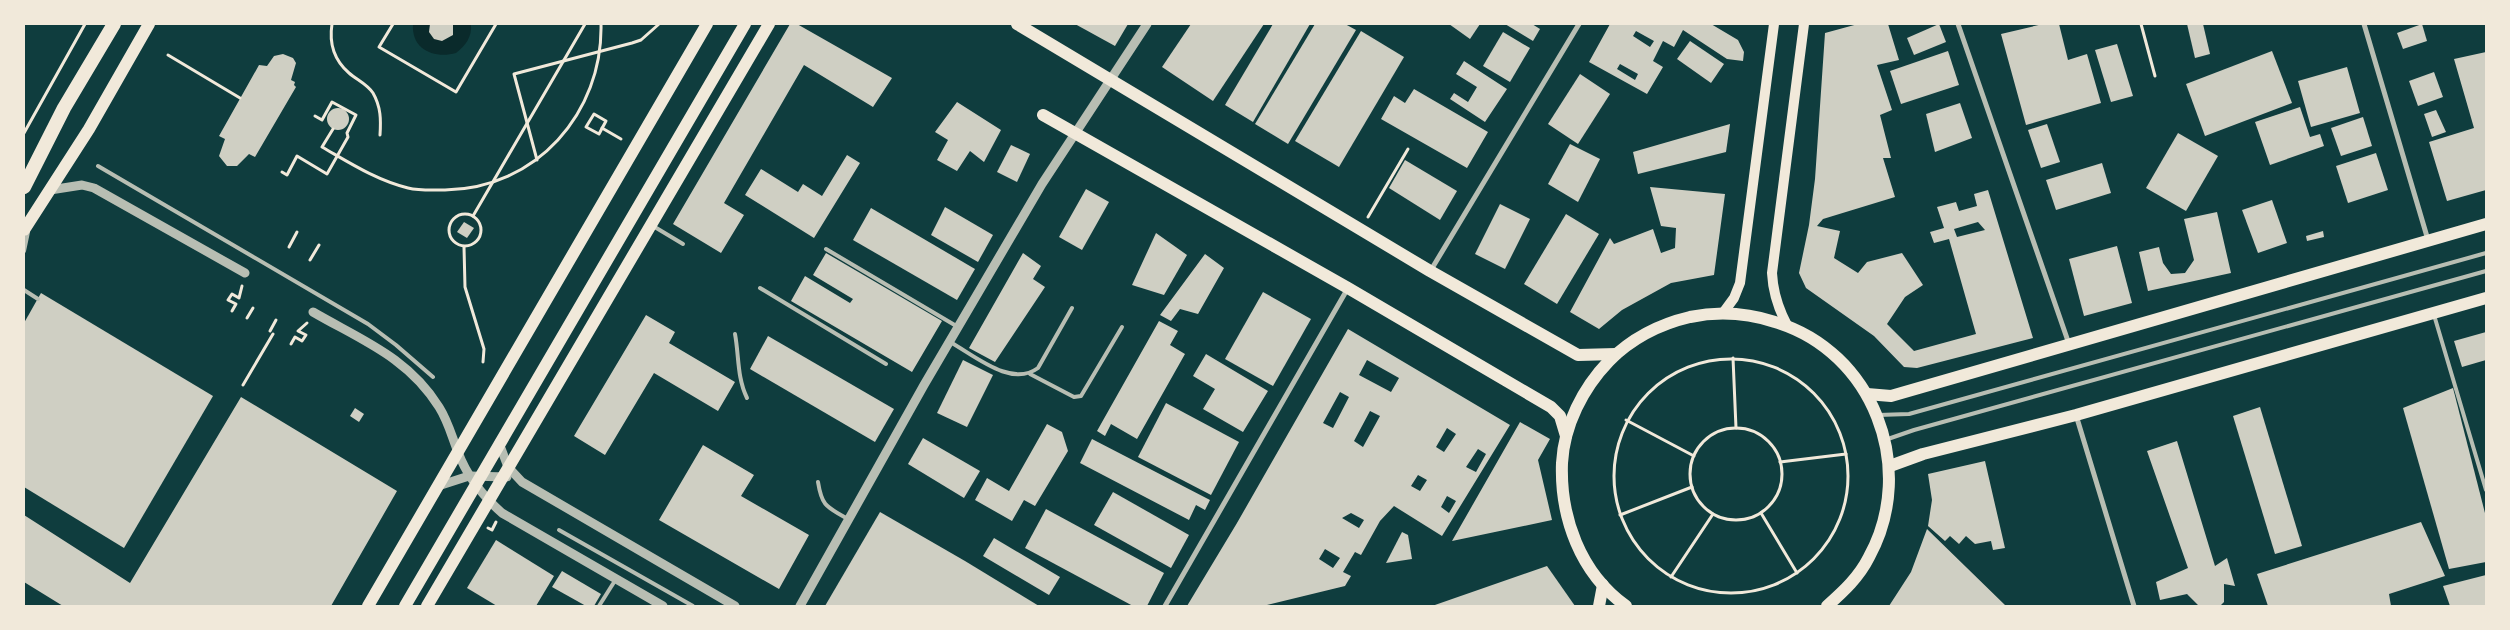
<svg xmlns="http://www.w3.org/2000/svg" width="2510" height="630" viewBox="0 0 2510 630" font-family="'IBM Plex Serif',serif">
<style>
.water{fill:#0a2a2b}
.building{fill:#cfcfc3;fill-rule:evenodd}
.lines{fill:none;stroke-linecap:round;stroke-linejoin:round}
.path{stroke:#f1e9da;stroke-width:3}
.service{stroke:#b8beb3;stroke-width:4}
.minor{stroke:#b8beb3;stroke-width:5}
.tertiary{stroke:#b8beb3;stroke-width:9}
.secondary{stroke:#f1e9da;stroke-width:10}
.primary{stroke:#f1e9da;stroke-width:12}
.motorway{stroke:#f1e9da;stroke-width:14}
</style>
<rect width="100%" height="100%" fill="#0f3d3e"/>
<!-- water -->
<path class="water" d="M413,24H471C472,37 466,45 456,53C435,59 411,50 413,24Z"/>
<!-- building -->
<g class="building">
<path d="M430,24H453V35L442,41L434,39L429,32Z"/>
<path d="M790,24H797L892,78L873,107L804,65L724,203L744,215L721,253L673,224Z"/>
<path d="M1075,24H1128L1115,46Z"/>
<path d="M1191,24H1264L1213,101L1162,67Z"/>
<path d="M1273,24H1310L1253,122L1225,105Z"/>
<path d="M1315,24H1345L1356,30L1288,144L1255,124Z"/>
<path d="M1449,24H1480L1470,39Z"/>
<path d="M1505,24H1532L1540,29L1533,41Z"/>
<path d="M1610,24H1711L1738,40L1744,52L1743,61L1727,59L1683,30L1674,47L1663,41L1653,61L1663,67L1647,94L1589,62ZM1636,31L1654,41L1650,47L1633,36ZM1620,64L1638,74L1635,80L1617,69Z"/>
<path d="M1858,24H1888L1899,60L1877,65L1892,110L1880,115L1891,158H1883L1895,197L1823,219L1817,226L1840,231L1834,258L1858,273L1867,262L1902,253L1923,285L1905,297L1887,324L1914,351L1976,334L1949,239L1934,243L1930,232L1944,228L1937,207L1956,202L1959,211L1977,206L1974,194L1988,190L2033,338L1917,368L1904,367L1874,336L1806,288L1799,273L1809,225L1815,179L1825,33ZM1978,222L1985,230L1957,237L1954,229Z"/>
<path d="M1939,24L1946,42L1914,55L1907,38Z"/>
<path d="M2043,24H2059L2068,60L2087,54L2101,103L2026,125L2001,34Z"/>
<path d="M2187,24H2203L2210,54L2195,58Z"/>
<path d="M2422,24L2427,41L2403,49L2397,33Z"/>
<path d="M1361,31L1404,57L1339,167L1295,141Z"/>
<path d="M1503,32L1530,48L1510,82L1483,66Z"/>
<path d="M1690,41L1724,64L1711,83L1677,59Z"/>
<path d="M2117,44L2133,96L2111,102L2095,50Z"/>
<path d="M1948,51L1959,85L1901,104L1890,71Z"/>
<path d="M2272,51L2292,103L2205,136L2186,84Z"/>
<path d="M2486,52V190L2447,201L2429,142L2474,128L2454,59Z"/>
<path d="M283,54L293,58L296,63L291,80L295,82L294,85L296,87L255,157L249,154L237,166H227L219,156L225,139L219,136L259,65L267,66L274,56Z"/>
<path d="M1464,61L1507,89L1485,122L1450,99L1454,93L1468,102L1477,87L1456,74Z"/>
<path d="M2347,67L2360,113L2311,127L2298,81Z"/>
<path d="M2434,72L2443,97L2418,106L2409,81Z"/>
<path d="M1580,74L1610,94L1578,144L1548,124Z"/>
<path d="M1414,89L1488,132L1467,168L1381,119L1394,96L1405,103Z"/>
<path d="M957,102L1001,130L984,162L970,151L957,171L937,160L948,140L935,132Z"/>
<path d="M1960,103L1972,138L1935,152L1926,114Z"/>
<path d="M2300,107L2310,137L2320,134L2324,146L2270,165L2255,122Z"/>
<circle cx="338" cy="119" r="11"/>
<path d="M2436,110L2446,132L2432,137L2424,114Z"/>
<path d="M2363,117L2372,146L2341,156L2331,128Z"/>
<path d="M1730,124L1726,152L1638,174L1633,152Z"/>
<path d="M2047,124L2060,162L2041,168L2028,130Z"/>
<path d="M2178,133L2218,156L2186,211L2146,188Z"/>
<path d="M1570,144L1600,159L1578,202L1548,184Z"/>
<path d="M1011,145L1030,154L1017,182L997,172Z"/>
<path d="M2376,153L2388,190L2348,203L2336,166Z"/>
<path d="M847,155L860,163L814,238L745,195L761,169L798,192L803,184L822,196Z"/>
<path d="M1405,160L1457,191L1440,220L1389,188Z"/>
<path d="M2102,163L2111,193L2056,210L2046,180Z"/>
<path d="M1650,187L1725,194L1714,275L1671,283L1622,310L1599,329L1570,312L1610,238L1614,244L1653,229L1661,253L1675,248L1676,228L1661,226Z"/>
<path d="M1086,189L1109,202L1082,250L1059,237Z"/>
<path d="M2272,200L2287,243L2258,253L2242,210Z"/>
<path d="M1500,204L1530,219L1505,269L1475,254Z"/>
<path d="M945,207L993,235L978,262L931,235Z"/>
<path d="M871,208L975,269L957,300L853,240Z"/>
<path d="M2217,212L2231,273L2148,291L2139,252L2159,247L2163,263L2171,274L2185,273L2194,260L2184,219Z"/>
<path d="M1566,214L1599,234L1557,304L1524,284Z"/>
<path d="M464,222L474,228L467,238L457,232Z"/>
<path d="M2323,231L2324,237L2307,241L2306,236Z"/>
<path d="M1156,233L1187,255L1164,295L1132,285Z"/>
<path d="M2117,246L2132,303L2084,316L2069,259Z"/>
<path d="M826,253L942,321L912,372L791,301L805,276L850,303L853,299L813,275Z"/>
<path d="M1023,253L1041,266L1033,279L1045,287L995,362L969,348Z"/>
<path d="M1205,254L1224,268L1198,314L1180,309L1171,321L1160,315Z"/>
<path d="M1263,292L1311,319L1273,386L1225,359Z"/>
<path d="M41,293L213,396L124,548L24,487V323Z"/>
<path d="M646,315L675,332L669,343L735,382L718,411L654,373L605,455L574,436Z"/>
<path d="M1159,321L1178,331L1170,345L1185,354L1137,439L1111,424L1105,436L1097,431Z"/>
<path d="M1348,329L1510,425L1442,536L1394,506L1380,521L1361,555L1355,552L1343,572L1351,576L1345,586L1263,606H1187L1237,523ZM1367,360L1399,378L1391,392L1359,375ZM1340,392L1349,397L1333,428L1323,423ZM1370,411L1380,416L1363,447L1354,441ZM1447,428L1456,434L1444,452L1436,447ZM1478,449L1486,454L1476,472L1466,467ZM1418,475L1427,480L1420,491L1411,486ZM1447,496L1456,501L1449,513L1441,507ZM1351,513L1364,520L1359,528L1342,518ZM1325,549L1340,558L1333,568L1319,559Z"/>
<path d="M2486,332V360L2462,367L2454,341Z"/>
<path d="M768,336L894,409L875,442L750,369Z"/>
<path d="M1206,354L1268,391L1243,432L1203,409L1215,389L1193,376Z"/>
<path d="M963,360L993,375L967,427L937,413Z"/>
<path d="M2453,388L2486,517V562L2449,569L2403,408Z"/>
<path d="M241,397L397,491L331,606H63L24,582V515L130,583Z"/>
<path d="M1166,403L1239,442L1211,495L1138,457Z"/>
<path d="M2260,407L2302,546L2275,554L2233,416Z"/>
<path d="M355,408L364,414L359,422L350,416Z"/>
<path d="M1520,422L1550,439L1538,460L1552,520L1452,541Z"/>
<path d="M1047,424L1062,432L1068,451L1035,506L1024,500L1012,521L975,500L987,478L1009,491Z"/>
<path d="M923,438L980,471L964,498L908,464Z"/>
<path d="M1092,439L1210,500L1205,510L1196,505L1189,520L1080,463Z"/>
<path d="M2177,441L2215,566L2227,558L2235,586L2224,584V602L2220,606H2199L2187,594L2160,600L2156,582L2188,568L2147,451Z"/>
<path d="M703,445L754,475L741,496L809,535L779,589L659,520Z"/>
<path d="M1985,461L2005,548L1993,550L1991,541L1975,544L1966,536L1959,544L1950,536L1945,541L1928,526L1932,500L1928,474Z"/>
<path d="M1113,492L1189,535L1171,568L1094,525Z"/>
<path d="M1046,509L1164,573L1147,606H1133L1025,548Z"/>
<path d="M880,512L965,561L1039,606H825Z"/>
<path d="M2421,522L2445,576L2389,594L2391,606H2268L2257,574Z"/>
<path d="M1927,529L2006,606H1889L1911,572Z"/>
<path d="M1402,532L1408,535L1412,559L1386,563Z"/>
<path d="M994,538L1060,577L1049,595L983,556Z"/>
<path d="M496,540L554,576L536,606H497L467,588Z"/>
<path d="M1547,566L1575,606H1432Z"/>
<path d="M562,571L601,594L594,606H586L552,587Z"/>
<path d="M2486,575V606H2450L2443,586Z"/>
</g>
<g class="lines">
<!-- path -->
<g class="path">
<path d="M332,24C329,43 334,60 349,73C357,80 367,84 373,93C381,107 381,120 380,135"/>
<path d="M393,24L379,47L456,92L496,24"/>
<path d="M2141,24L2155,76"/>
<path d="M168,55L240,98"/>
<path d="M594,114L606,121L599,134L586,127Z"/>
<path d="M602,128L621,139"/>
<path d="M333,129L322,147C350,163 376,180 408,188C420,191 433,190 445,190C536,189 603,113 601,24"/>
<path d="M24,133L85,24"/>
<path d="M537,160L514,74L632,43L641,40L659,24"/>
<path d="M282,172L287,175L297,156L327,174L348,137L347,133L356,115L332,102L322,120L315,116"/>
<circle cx="465" cy="230" r="16"/>
<path d="M473,216L585,24"/>
<path d="M1368,217L1408,149"/>
<path d="M289,247L297,232"/>
<path d="M464,247L465,287L484,349L483,362"/>
<path d="M310,260L319,245"/>
<path d="M232,311L236,304L228,300L232,294L239,298L242,286"/>
<path d="M247,318L253,308"/>
<path d="M270,331L276,320"/>
<path d="M291,344L295,337L302,341L306,335L298,331L307,323"/>
<path d="M1733,358L1736,428"/>
<circle cx="1731" cy="476" r="117"/>
<path d="M243,385L273,334"/>
<path d="M1626,420L1694,456"/>
<circle cx="1736" cy="474" r="46"/>
<path d="M1780,462L1846,454"/>
<path d="M1761,513L1797,573"/>
<path d="M1620,515L1692,487"/>
<path d="M488,528L492,530L496,522"/>
<path d="M1671,577L1713,514"/>
</g>
<!-- service -->
<g class="service">
<path d="M98,166L368,324L396,345L433,377"/>
<path d="M653,226L683,244"/>
<path d="M826,249L958,327"/>
<path d="M24,251L28,232"/>
<path d="M760,288L886,364"/>
<path d="M24,290L38,299"/>
<path d="M2434,315L2486,490"/>
<path d="M735,334C739,355 737,378 747,398"/>
<path d="M950,342C974,355 1011,388 1038,368L1072,308"/>
<path d="M1030,374L1074,397L1081,396L1122,327"/>
<path d="M1878,415L1909,414L2486,253"/>
<path d="M1885,440L1914,430L2486,271"/>
<path d="M818,482C822,507 827,507 848,519"/>
<path d="M559,530L693,606"/>
<path d="M599,606L616,579"/>
</g>
<!-- minor -->
<g class="minor">
<path d="M1958,24L2069,344"/>
<path d="M2364,24L2428,240"/>
<path d="M1431,270L1579,24"/>
<path d="M2076,415L2134,606"/>
<path d="M1165,606L1348,288"/>
</g>
<!-- tertiary -->
<g class="tertiary">
<path d="M50,190L82,185L94,188L245,273"/>
<path d="M313,312C361,340 408,357 439,407C448,421 452,437 458,452C467,477 483,496 502,513L663,606"/>
<path d="M499,443L508,467L522,482L735,606"/>
<path d="M438,486L469,476L507,477"/>
<path d="M800,606L924,385L1042,184L1147,24"/>
</g>
<!-- secondary -->
<g class="secondary">
<path d="M1723,313L1734,298L1740,283L1774,24"/>
<path d="M1787,325C1778,308 1773,293 1772,273L1804,24"/>
</g>
<!-- primary -->
<g class="primary">
<path d="M1017,24L1430,271L1578,355L1616,354"/>
<path d="M1043,115L1348,288L1551,407L1560,416L1566,436"/>
<path d="M24,230L89,129L149,24"/>
<path d="M1867,394L1891,396L2486,224"/>
<path d="M1890,466L1923,454L2076,415L2486,298"/>
<path d="M368,606L707,24"/>
<path d="M405,606L745,24"/>
<path d="M427,606L769,24"/>
<path d="M1599,606L1603,585"/>
<path d="M1626,606C1580,573 1560,517 1562,463C1564,425 1583,388 1609,361C1631,339 1660,324 1690,317C1719,311 1747,313 1775,322C1873,351 1918,468 1869,557C1859,577 1844,591 1827,606"/>
</g>
<!-- motorway -->
<path class="motorway" d="M24,187L64,108L114,24"/>
</g>
<!-- border -->
<rect width="2510" height="630" fill="none" stroke="#f1e9da" stroke-width="50"/>
</svg>
